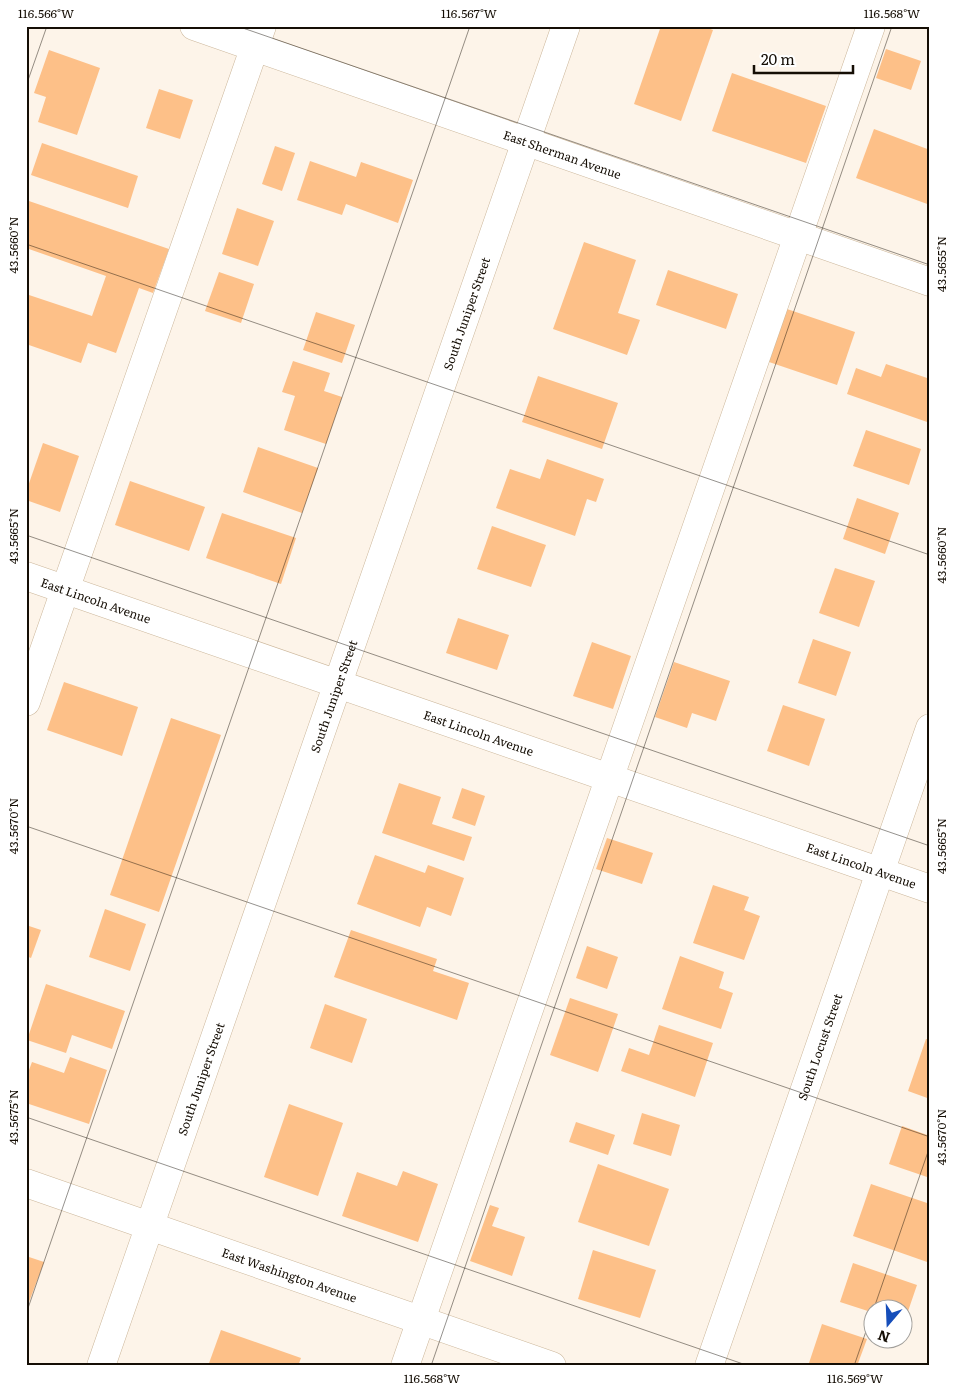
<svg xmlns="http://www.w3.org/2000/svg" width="956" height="1392" viewBox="0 0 956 1392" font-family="Literata,serif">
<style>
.building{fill:#fdc088}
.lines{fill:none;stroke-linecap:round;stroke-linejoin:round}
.minor-casing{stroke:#ccb79b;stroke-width:29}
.minor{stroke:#fff;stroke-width:28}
.ticks{fill:none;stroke:#150e05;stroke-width:1;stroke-opacity:0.45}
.labels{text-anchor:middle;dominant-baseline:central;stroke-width:4;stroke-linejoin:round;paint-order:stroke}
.street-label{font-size:12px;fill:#150e05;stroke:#fff}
.neatline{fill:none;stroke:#150e05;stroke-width:2}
.ticks-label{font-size:12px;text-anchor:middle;fill:#150e05}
</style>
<rect width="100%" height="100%" fill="#fdf4e9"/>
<!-- building -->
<g class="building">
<path d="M661,26H702L713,30L681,121L634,104Z"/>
<path d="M886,49L921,61L911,90L876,78Z"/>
<path d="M49,50L100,68L77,135L38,122L46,97L34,93Z"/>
<path d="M732,73L826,106L806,163L712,131Z"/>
<path d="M159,89L193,100L180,139L146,128Z"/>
<path d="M874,129L930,150V205L856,178Z"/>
<path d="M42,143L138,176L128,208L31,175Z"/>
<path d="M275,146L295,153L282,191L262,184Z"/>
<path d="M310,161L356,177L361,162L413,180L398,223L346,204L342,215L297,200Z"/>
<path d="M26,200L169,249L153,293L139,288L116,353L88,343L81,363L26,344V294L92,316L106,276L26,248Z"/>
<path d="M237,208L274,221L258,266L222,254Z"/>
<path d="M584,242L636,260L618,313L640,320L627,355L553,329Z"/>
<path d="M668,270L738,294L726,329L656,305Z"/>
<path d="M219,272L254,284L241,323L205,311Z"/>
<path d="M787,309L855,332L837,385L769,362Z"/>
<path d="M316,312L355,325L342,363L303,350Z"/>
<path d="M293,361L330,373L324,391L342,397L326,444L284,430L295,396L282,392Z"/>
<path d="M886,364L930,379V423L847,394L856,368L881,377Z"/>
<path d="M538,376L618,403L602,449L522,422Z"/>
<path d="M866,430L921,449L909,485L853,466Z"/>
<path d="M43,443L79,456L60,512L26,500V492Z"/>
<path d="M258,447L318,468L302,513L243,492Z"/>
<path d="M547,459L604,479L596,502L587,499L575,536L496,508L510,469L540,479Z"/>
<path d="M130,481L205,507L189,551L115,525Z"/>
<path d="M857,498L899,513L885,554L843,539Z"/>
<path d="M222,513L296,538L281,584L206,558Z"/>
<path d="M492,526L546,545L531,587L477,569Z"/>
<path d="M835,568L875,581L859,627L819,613Z"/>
<path d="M458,618L509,635L497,670L446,653Z"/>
<path d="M813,639L851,652L836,696L798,683Z"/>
<path d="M592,642L631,656L613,709L573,696Z"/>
<path d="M674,662L730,681L716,721L692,713L687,728L655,717Z"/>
<path d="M64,682L138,707L122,756L47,730Z"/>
<path d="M783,705L825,719L809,766L767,751Z"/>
<path d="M171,718L221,735L159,912L110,895Z"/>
<path d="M399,783L441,797L432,824L472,837L464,861L382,833Z"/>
<path d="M462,788L485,796L475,826L452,818Z"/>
<path d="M607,838L653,853L642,884L596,869Z"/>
<path d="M375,855L425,873L428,865L464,878L451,916L427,907L420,927L357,904Z"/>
<path d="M713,885L749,897L744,910L760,916L744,960L693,943Z"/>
<path d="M105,909L146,924L130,971L89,957Z"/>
<path d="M26,925L41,930L31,958L26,956Z"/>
<path d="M351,930L437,959L433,971L469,983L457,1020L334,977Z"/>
<path d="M587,946L618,957L607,989L576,978Z"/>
<path d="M680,956L724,972L719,988L733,993L721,1029L662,1009Z"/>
<path d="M46,984L125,1011L112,1049L72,1035L66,1053L27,1040Z"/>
<path d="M570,998L618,1014L598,1072L550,1055Z"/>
<path d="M325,1004L367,1019L352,1063L310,1048Z"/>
<path d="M659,1025L713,1043L695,1097L621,1071L629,1048L649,1055Z"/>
<path d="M926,1039L930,1040V1099L908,1091Z"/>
<path d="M70,1057L107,1070L89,1124L26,1103V1078L32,1062L64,1073Z"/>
<path d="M289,1104L343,1123L318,1196L264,1177Z"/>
<path d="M642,1113L680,1125L671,1156L633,1144Z"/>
<path d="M576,1122L615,1135L608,1155L569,1142Z"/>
<path d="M902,1126L930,1136V1178L889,1164Z"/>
<path d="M598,1164L669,1189L649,1246L578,1222Z"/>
<path d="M403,1171L438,1184L418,1242L342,1216L357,1172L397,1186Z"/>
<path d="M871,1184L930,1204V1263L853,1236Z"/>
<path d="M490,1205L499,1208L492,1226L525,1237L512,1276L470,1261Z"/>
<path d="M593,1250L656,1270L640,1318L578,1299Z"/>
<path d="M26,1256L44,1262L26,1310Z"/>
<path d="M853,1263L917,1285L904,1323V1310H874V1313L840,1302Z"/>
<path d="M822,1324L867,1339L857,1366H808Z"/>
<path d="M221,1330L301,1358L298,1366H208Z"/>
</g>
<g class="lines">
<!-- minor casing -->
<g class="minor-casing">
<g id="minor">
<path id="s1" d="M194,26L930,282"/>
<path id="s2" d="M26,576L930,889"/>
<path d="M26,702L262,26"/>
<path id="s3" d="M26,1183L552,1366"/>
<path id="s4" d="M101,1366L566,26"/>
<path d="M405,1366L871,26"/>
<path id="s5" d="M709,1366L930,728"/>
</g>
</g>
<!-- minor -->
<use href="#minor" class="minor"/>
</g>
<!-- ticks -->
<path class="ticks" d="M237,26L930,265M26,86L47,26M26,244L930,555M26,535L930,846M26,826L930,1137M26,1117L749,1366M26,1314L470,26M431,1366L892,26M854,1366L930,1146"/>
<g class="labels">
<!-- street labels -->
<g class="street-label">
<text stroke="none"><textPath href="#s1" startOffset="390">East Sherman Avenue</textPath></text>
<text stroke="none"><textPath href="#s4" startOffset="1114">South Juniper Street</textPath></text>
<text stroke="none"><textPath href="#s2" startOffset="74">East Lincoln Avenue</textPath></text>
<text stroke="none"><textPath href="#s4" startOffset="709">South Juniper Street</textPath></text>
<text stroke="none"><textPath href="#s2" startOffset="479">East Lincoln Avenue</textPath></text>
<text stroke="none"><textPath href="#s2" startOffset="884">East Lincoln Avenue</textPath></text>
<text stroke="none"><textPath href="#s5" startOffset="338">South Locust Street</textPath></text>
<text stroke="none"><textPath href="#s4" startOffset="304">South Juniper Street</textPath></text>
<text stroke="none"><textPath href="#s3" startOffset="279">East Washington Avenue</textPath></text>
</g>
</g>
<!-- border -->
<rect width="956" height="1392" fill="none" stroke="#ffffff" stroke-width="55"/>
<!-- north arrow -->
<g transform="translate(888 1324) rotate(199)"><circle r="24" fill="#ffffff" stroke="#a19f9b"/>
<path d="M0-4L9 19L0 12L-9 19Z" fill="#164eba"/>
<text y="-8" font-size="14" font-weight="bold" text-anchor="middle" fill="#150e05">N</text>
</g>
<!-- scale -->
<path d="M754 65v8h99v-8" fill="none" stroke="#150e05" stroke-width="2.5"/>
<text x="761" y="65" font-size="15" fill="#150e05" stroke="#ffffff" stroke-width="4" paint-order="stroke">20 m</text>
<rect x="28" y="28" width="900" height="1336" class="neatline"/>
<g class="ticks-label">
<text x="46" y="18">116.566°W</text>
<text x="469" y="18">116.567°W</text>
<text x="892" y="18">116.568°W</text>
<text transform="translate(14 245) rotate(-90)" y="4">43.5660°N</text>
<text transform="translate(942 264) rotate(-90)" y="4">43.5655°N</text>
<text transform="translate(14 536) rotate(-90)" y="4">43.5665°N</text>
<text transform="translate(942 555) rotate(-90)" y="4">43.5660°N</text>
<text transform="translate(14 826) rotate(-90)" y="4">43.5670°N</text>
<text transform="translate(942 846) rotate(-90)" y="4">43.5665°N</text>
<text transform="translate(14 1117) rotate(-90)" y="4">43.5675°N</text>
<text transform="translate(942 1137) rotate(-90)" y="4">43.5670°N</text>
<text x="432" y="1383">116.568°W</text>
<text x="855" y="1383">116.569°W</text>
</g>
</svg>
